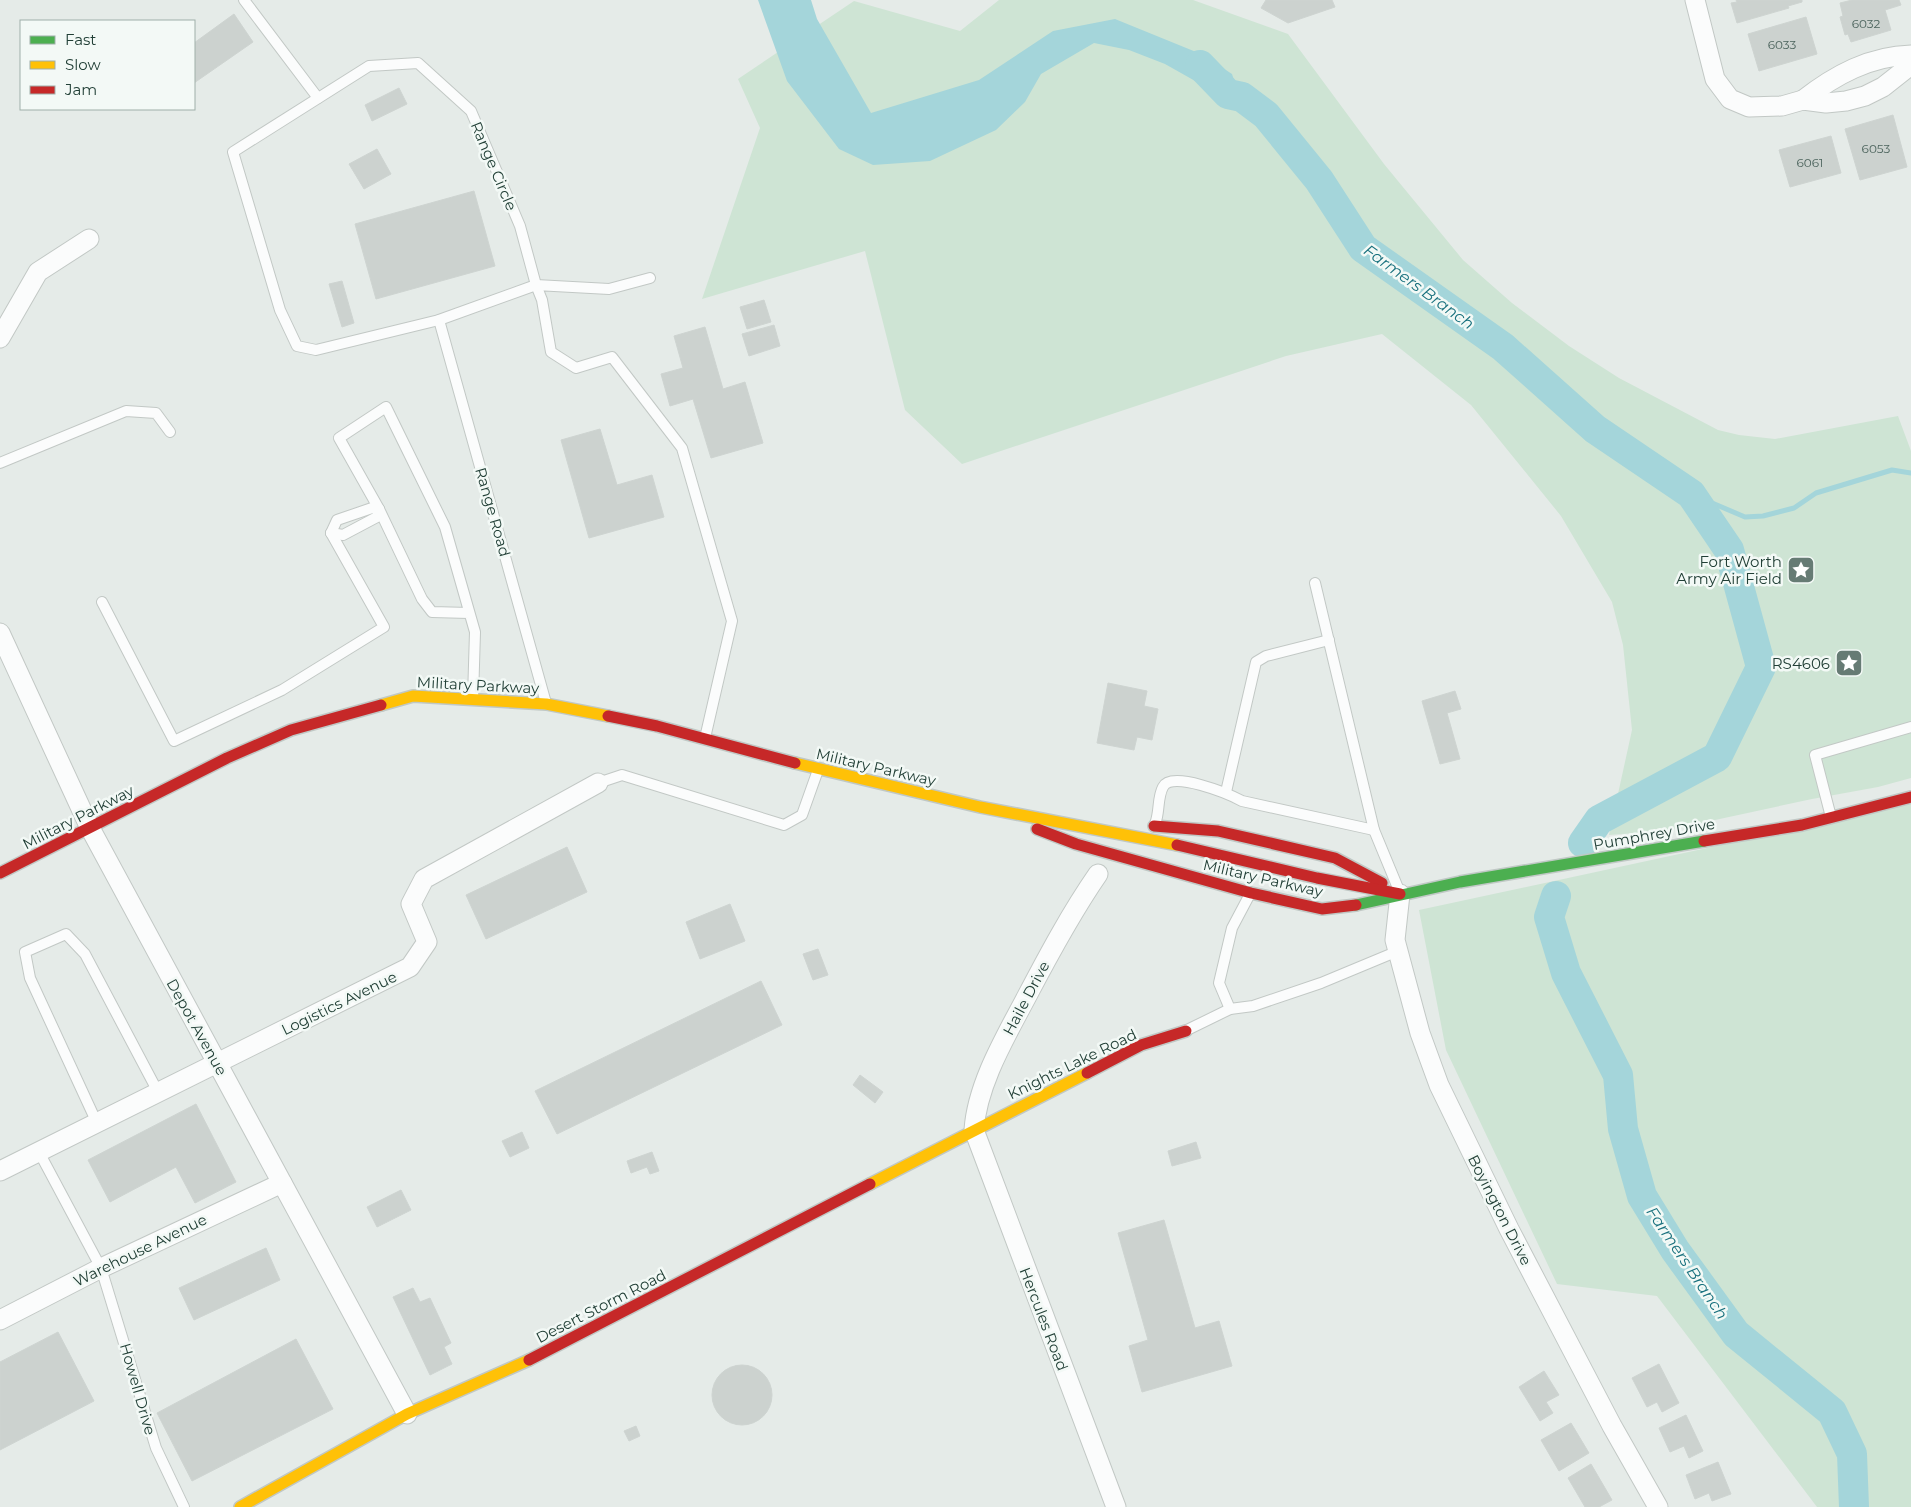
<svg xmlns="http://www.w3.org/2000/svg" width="1911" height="1507" viewBox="0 0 1911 1507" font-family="Montserrat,sans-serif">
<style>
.green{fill:#cee4d4}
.water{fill:#a4d5da}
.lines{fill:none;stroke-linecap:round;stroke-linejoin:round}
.stream{stroke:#a4d5da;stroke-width:5}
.river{stroke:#a4d5da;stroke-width:30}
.building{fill:#ccd2cf;stroke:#ced4d1}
.lane-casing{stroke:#c2c8c5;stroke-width:12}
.street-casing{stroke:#c2c8c5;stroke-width:21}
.fast-casing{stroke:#c0c8c5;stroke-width:14}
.slow-casing{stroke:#c0c8c5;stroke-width:14}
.jam-casing{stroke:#c0c8c5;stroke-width:14}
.lane{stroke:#fbfcfc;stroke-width:10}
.street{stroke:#fbfcfc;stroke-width:19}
.fast{stroke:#4caf50;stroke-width:11}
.slow{stroke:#ffc107;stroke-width:11}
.jam{stroke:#c62828;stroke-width:11}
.labels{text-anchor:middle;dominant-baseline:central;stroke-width:5;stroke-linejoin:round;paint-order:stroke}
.number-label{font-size:12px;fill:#4c645d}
.street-label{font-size:15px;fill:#213f36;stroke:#f3f9f6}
.poi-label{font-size:15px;fill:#213f36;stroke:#f3f9f6;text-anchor:end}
.water-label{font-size:16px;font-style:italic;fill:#19717e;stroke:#f3f9f6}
</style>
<rect width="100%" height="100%" fill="#e5ebe8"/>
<!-- green -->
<g class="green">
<path d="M999,0H1193L1288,34L1384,164L1463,260L1512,303L1569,346L1619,378L1718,430L1739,435L1775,439L1898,416L1911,451V778L1878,787L1812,799L1664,831L1609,835L1632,730L1623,645L1612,602L1561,516L1471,405L1382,334L1286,356L962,464L905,410L865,251L702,299L760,128L738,79L854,1L960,31Z"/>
<path d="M1911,804V1507H1817L1657,1296L1557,1284L1446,1050L1419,910Z"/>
</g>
<!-- water -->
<path class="water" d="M758,0H811L817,19L871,113L979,80L1053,31L1115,19L1201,54L1232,74L1238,93L1220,95L1165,64L1129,50L1094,43L1041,74L1025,102L996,130L930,161L873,165L839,149L787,81Z"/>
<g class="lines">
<!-- stream -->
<path class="stream" d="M1691,494L1745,517L1763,516L1794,508L1816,493L1892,470L1911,473"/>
<!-- river -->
<g class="river">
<path d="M1200,65L1228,94L1242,97L1266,115L1319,180L1363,248L1503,347L1595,429L1691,494L1729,550L1761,667L1717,757L1599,820L1583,843"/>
<path d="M1556,896L1549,917L1566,973L1618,1075L1623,1129L1642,1196L1675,1250L1736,1334L1832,1412L1852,1454L1854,1507"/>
</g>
</g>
<!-- building -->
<g class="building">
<path d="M1266,0H1332L1335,7L1288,23L1261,8Z"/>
<path d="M1736,0H1802V2L1788,6L1789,8L1737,23L1731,3L1737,2Z"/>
<path d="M1852,0H1899L1901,5L1885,10L1891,30L1851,42L1848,34L1845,35L1840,17L1843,16L1840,3Z"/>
<path d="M234,14L253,42L194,83V43Z"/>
<path d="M1806,17L1817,54L1759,71L1748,34Z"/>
<path d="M399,88L407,104L372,121L365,105Z"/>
<path d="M1893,115L1907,167L1860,180L1845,129Z"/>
<path d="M1831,136L1841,173L1790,187L1779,150Z"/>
<path d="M377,149L391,174L364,189L349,164Z"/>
<path d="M474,191L495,266L376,299L355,224Z"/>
<path d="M342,281L354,323L342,327L329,284Z"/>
<path d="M764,300L771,322L747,329L740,307Z"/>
<path d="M774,325L780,346L749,356L742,334Z"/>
<path d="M705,327L723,389L745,382L763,443L711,458L693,399L670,406L661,374L683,368L674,336Z"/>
<path d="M600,429L617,485L652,475L664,517L589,538L561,440Z"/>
<path d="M1108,683L1147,691L1144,706L1158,709L1152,740L1137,737L1134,750L1097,743Z"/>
<path d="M1455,691L1461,709L1447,713L1460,759L1440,764L1422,701Z"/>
<path d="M567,847L587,892L486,939L466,895Z"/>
<path d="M730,904L745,941L700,959L686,922Z"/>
<path d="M818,949L828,975L813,980L803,954Z"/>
<path d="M761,981L782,1025L557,1134L535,1091Z"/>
<path d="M860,1075L883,1092L875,1103L853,1085Z"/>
<path d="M196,1104L236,1182L195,1203L176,1167L110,1202L88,1160Z"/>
<path d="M522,1132L529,1148L510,1157L502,1141Z"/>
<path d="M1196,1142L1201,1158L1172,1166L1168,1151Z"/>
<path d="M652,1152L659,1171L650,1174L647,1167L631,1173L627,1161Z"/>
<path d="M401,1190L411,1210L377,1227L367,1207Z"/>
<path d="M1164,1220L1195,1328L1219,1321L1232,1366L1142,1392L1129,1346L1148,1340L1118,1233Z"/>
<path d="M266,1248L280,1280L194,1320L179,1288Z"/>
<path d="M413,1288L420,1302L430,1298L451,1343L444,1347L452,1364L430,1375L393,1297Z"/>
<path d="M58,1332L94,1401L0,1450V1362Z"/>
<path d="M296,1339L333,1409L192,1481L157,1413Z"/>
<path d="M1659,1364L1679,1403L1662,1412L1657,1402L1647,1407L1632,1378Z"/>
<circle cx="742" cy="1395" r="30"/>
<path d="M1544,1371L1559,1395L1546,1402L1553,1413L1540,1421L1519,1387Z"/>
<path d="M1686,1415L1703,1451L1689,1458L1684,1446L1670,1452L1659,1428Z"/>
<path d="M1571,1423L1589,1453L1559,1471L1541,1440Z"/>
<path d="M636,1426L640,1436L629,1441L624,1431Z"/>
<path d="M1718,1462L1731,1494L1712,1501L1709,1493L1695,1499L1686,1475Z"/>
<path d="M1591,1464L1612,1500L1599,1507H1585L1568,1478Z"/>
</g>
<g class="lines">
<!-- lane casing -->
<g class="lane-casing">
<g id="lane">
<path d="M244,0L318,98"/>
<path d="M418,63L471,111L520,226L536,285L439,320L316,350L297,346L280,310L233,152L369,66Z"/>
<path d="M650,278L609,289L536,285L542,300L551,352L576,368L612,357L682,448L732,621L705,738"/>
<path d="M439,320L546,703"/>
<path d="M0,463L126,411L156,413L170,432"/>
<path d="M331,533L343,535L377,517L379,509"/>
<path d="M331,533L337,520L372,508L379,509"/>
<path d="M1315,583L1374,830L1398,888"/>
<path d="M102,602L174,741L282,690L384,627L331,533"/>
<path d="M469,613L432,612L422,599L379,509L339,438L386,407L445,527L475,632L473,698"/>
<path d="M598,783L622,775L784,825L802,815L818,770"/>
<path d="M1226,792L1256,662L1266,656L1329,640"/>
<path d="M1831,817L1815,755L1911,727"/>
<path d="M1155,824C1160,812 1157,798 1163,787C1171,770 1229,794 1242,801L1374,830"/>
<path d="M1230,1009L1219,983L1232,928L1250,894"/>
<path d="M1187,1030L1230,1009L1253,1006L1321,983L1398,951"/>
<path d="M97,1123L30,978L25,952L66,934L85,954L158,1092"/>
<path d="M39,1152L101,1268L156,1448L184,1507"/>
</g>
</g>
<!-- street casing -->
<g class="street-casing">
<g id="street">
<path d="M1695,0L1715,79L1730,99L1749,107L1782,106L1803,100L1826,103L1846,101L1865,96L1883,87L1911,65"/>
<path d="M1803,100C1835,75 1870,56 1911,55"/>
<path d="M0,338L38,272L89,239"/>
<path d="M0,633L90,828L407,1414"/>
<path d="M1098,874C1071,913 1049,954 1027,996C1006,1036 977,1084 974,1130L1116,1507"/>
<path d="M1400,894L1395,940L1420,1033L1439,1085L1509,1229L1612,1426L1658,1507"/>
<path d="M0,1171L410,967L427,942L411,904L424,879L598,783"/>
<path d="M0,1320L101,1268L282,1183"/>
</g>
</g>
<!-- fast casing -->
<g class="fast-casing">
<path id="fast" d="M1356,905L1460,882L1704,841"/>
</g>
<!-- slow casing -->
<g class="slow-casing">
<g id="slow">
<path d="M381,705L413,696L546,704L608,716"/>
<path d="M795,763L980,807L1177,845"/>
<path d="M870,1184L1087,1073"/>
<path d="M240,1507L407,1414L529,1360"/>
</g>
</g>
<!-- jam casing -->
<g class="jam-casing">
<g id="jam">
<path d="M608,716L657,726L795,763"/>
<path d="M1154,826L1218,831L1335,858L1382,883"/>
<path d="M1037,829L1076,844L1251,893L1322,909L1356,905"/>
<path d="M1704,841L1802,825L1911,797"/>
<path d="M1177,845L1317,878L1400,894"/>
<path d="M0,873L227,758L291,730L381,705"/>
<path d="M1087,1073L1141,1045L1186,1031"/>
<path d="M529,1360L870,1184"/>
</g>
</g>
<!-- lane -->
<use href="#lane" class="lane"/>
<!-- street -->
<use href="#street" class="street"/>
<!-- fast -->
<use href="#fast" class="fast"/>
<!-- slow -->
<use href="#slow" class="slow"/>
<!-- jam -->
<use href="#jam" class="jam"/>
</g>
<!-- icons -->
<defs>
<g id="sight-square" transform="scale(1.4375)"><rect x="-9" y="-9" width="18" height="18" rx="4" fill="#667b74" stroke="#f3f9f6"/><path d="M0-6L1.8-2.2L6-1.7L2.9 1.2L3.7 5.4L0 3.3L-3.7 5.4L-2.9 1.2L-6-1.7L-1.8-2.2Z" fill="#fff"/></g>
</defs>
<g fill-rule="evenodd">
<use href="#sight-square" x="1801" y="570"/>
<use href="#sight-square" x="1849" y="663"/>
</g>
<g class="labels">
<!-- number labels -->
<g class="number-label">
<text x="1866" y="23">6032</text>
<text x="1782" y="44">6033</text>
<text x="1876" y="148">6053</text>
<text x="1810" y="162">6061</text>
</g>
<!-- street labels -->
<g class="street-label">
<text transform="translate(494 166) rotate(67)">Range Circle</text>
<text transform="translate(493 512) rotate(74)">Range Road</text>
<text transform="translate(478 685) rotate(3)">Military Parkway</text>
<text transform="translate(876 767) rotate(13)">Military Parkway</text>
<text transform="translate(78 817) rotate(-27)">Military Parkway</text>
<text transform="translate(1654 834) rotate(-10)">Pumphrey Drive</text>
<text transform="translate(1263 878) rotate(13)">Military Parkway</text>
<text transform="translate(1026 998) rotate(-62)">Haile Drive</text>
<text transform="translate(339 1003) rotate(-26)">Logistics Avenue</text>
<text transform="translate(197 1027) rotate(61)">Depot Avenue</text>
<text transform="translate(1072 1064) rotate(-26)">Knights Lake Road</text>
<text transform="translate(1500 1210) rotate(63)">Boyington Drive</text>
<text transform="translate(140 1250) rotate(-26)">Warehouse Avenue</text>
<text transform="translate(601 1306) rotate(-27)">Desert Storm Road</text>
<text transform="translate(1044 1319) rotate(69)">Hercules Road</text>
<text transform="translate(138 1389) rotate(74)">Howell Drive</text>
</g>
<!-- poi labels -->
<g class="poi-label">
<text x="1782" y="561">Fort Worth<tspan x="1782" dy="17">Army Air Field</tspan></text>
<text x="1830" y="663">RS4606</text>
</g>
<!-- water labels -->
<g class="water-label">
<text transform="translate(1419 287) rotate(36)">Farmers Branch</text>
<text transform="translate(1687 1263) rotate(56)">Farmers Branch</text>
</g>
</g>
<!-- legend -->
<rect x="20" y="20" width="175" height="90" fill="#f3f9f6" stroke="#9fafa9"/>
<rect x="30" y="36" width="25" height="8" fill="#4caf50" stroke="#9fafa9"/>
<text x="65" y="45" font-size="15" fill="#213f36">Fast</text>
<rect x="30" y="61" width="25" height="8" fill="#ffc107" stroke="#9fafa9"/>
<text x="65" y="70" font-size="15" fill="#213f36">Slow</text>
<rect x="30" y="86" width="25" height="8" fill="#c62828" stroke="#9fafa9"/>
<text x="65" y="95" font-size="15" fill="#213f36">Jam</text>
</svg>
